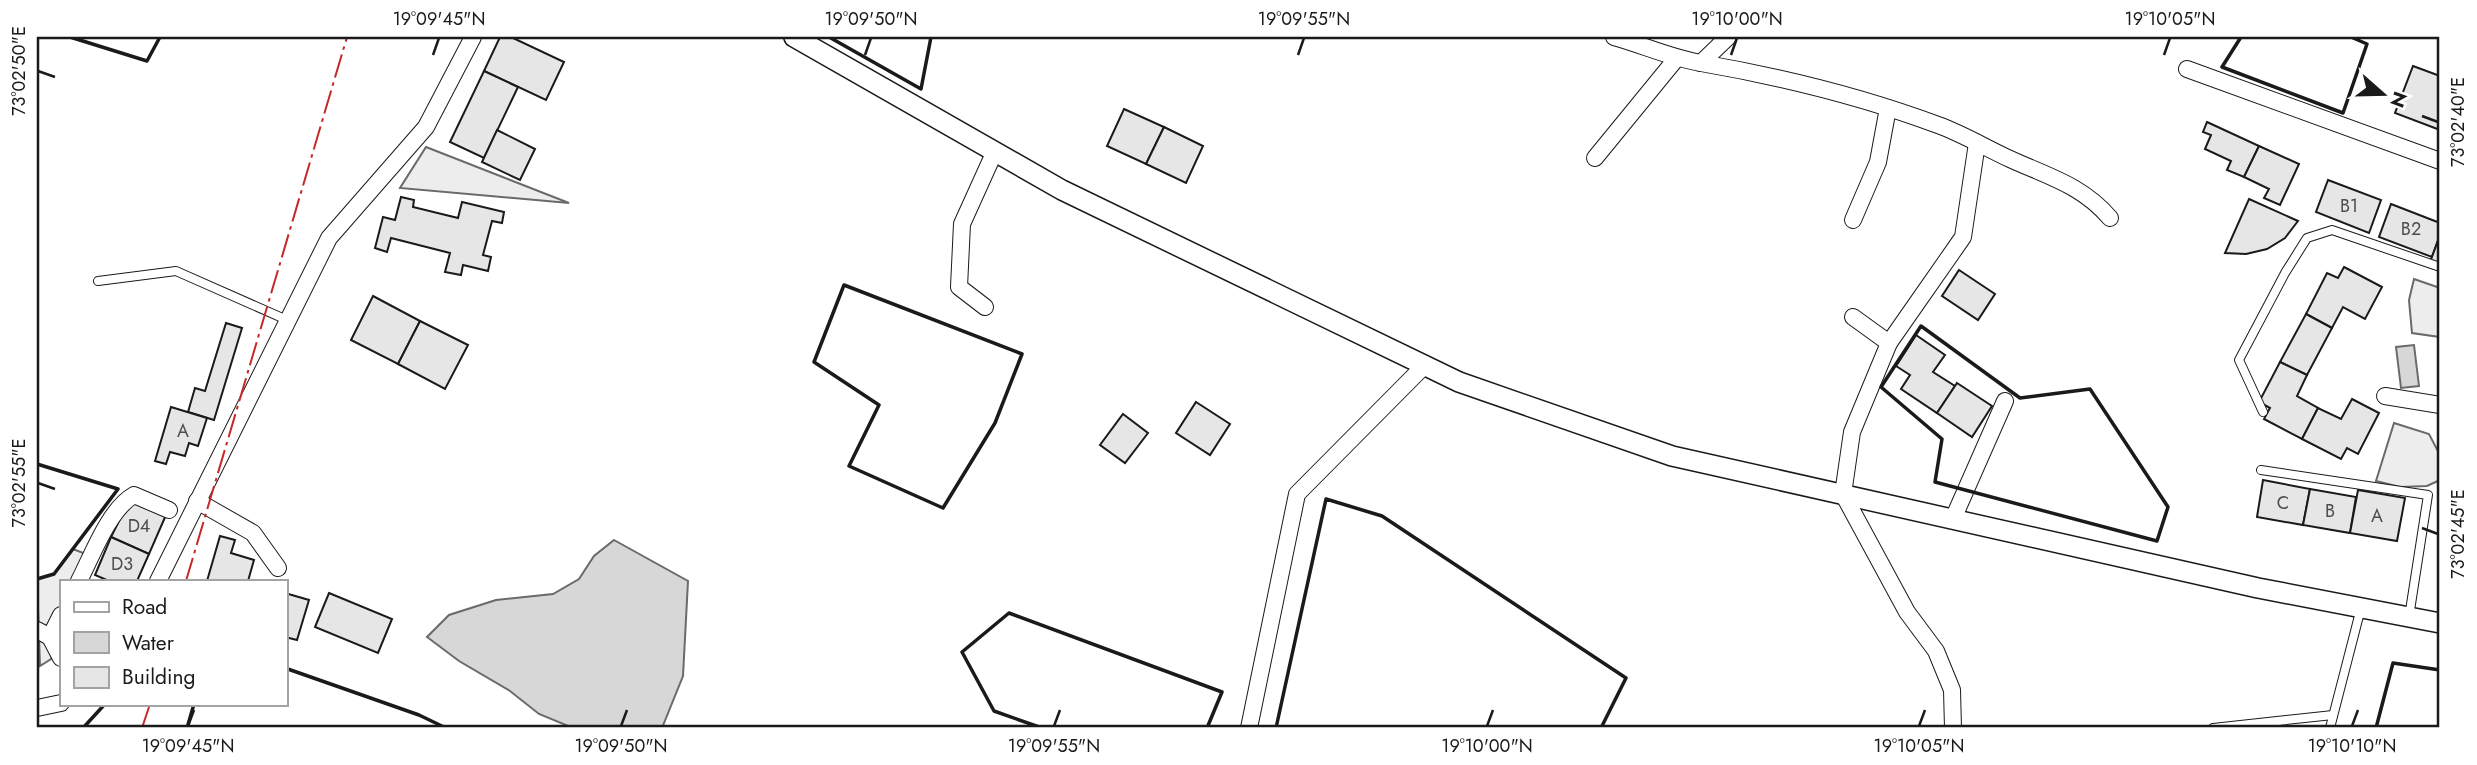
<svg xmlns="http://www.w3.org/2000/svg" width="2477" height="765" viewBox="0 0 2477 765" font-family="Jost,sans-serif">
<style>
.built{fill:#ededed;stroke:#6a6a6a;stroke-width:2}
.water{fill:#d7d7d7;stroke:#6a6a6a;stroke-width:2}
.building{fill:#e6e6e6;stroke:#1a1a1a;stroke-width:2}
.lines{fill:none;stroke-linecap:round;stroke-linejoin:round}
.service-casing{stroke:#1a1a1a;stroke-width:10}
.minor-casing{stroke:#1a1a1a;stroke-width:18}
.tertiary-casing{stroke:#1a1a1a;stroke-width:22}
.service{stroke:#fff;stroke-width:8}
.minor{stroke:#fff;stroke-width:16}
.tertiary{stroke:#fff;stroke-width:19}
.wall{stroke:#1a1a1a;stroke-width:3.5}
.power{stroke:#c62828;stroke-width:2;stroke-dasharray:24 5 3.5 5;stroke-linecap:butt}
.ticks{fill:none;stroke:#1a1a1a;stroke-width:2.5}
.labels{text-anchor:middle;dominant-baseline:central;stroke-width:5;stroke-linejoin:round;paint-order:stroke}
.number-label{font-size:18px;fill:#4d4d4d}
.neatline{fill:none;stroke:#1a1a1a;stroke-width:2.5}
.ticks-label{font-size:18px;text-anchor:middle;fill:#1a1a1a}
</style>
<rect width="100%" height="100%" fill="#fff"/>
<!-- built -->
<g class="built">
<path d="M426,147L569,203L400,188Z"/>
<path d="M2414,279L2440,288V337L2412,333L2409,300Z"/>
<path d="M2394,423L2429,434L2440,455V480L2427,486L2400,487L2376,481Z"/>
<path d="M73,549L91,556L81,581H61V632L51,659L40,666L37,579L54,574Z"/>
</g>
<!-- water -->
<g class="water">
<path d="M2414,345L2419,386L2401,388L2396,347Z"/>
<path d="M614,540L688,581L683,676L662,728H573L539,714L510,691L459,661L427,637L449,615L496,600L553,594L579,579L594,556Z"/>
</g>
<!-- building -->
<g class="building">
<path d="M500,37H511L564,62L546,100L484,71Z"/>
<path d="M2413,66L2440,76V130L2395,113Z"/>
<path d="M484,71L518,87L484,158L450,142Z"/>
<path d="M1124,109L1164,127L1146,164L1107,146Z"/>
<path d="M2207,122L2259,146L2244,177L2227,170L2231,161L2205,149L2211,135L2203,132Z"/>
<path d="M1164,127L1203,146L1186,183L1146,164Z"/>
<path d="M497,130L535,149L520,180L482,162Z"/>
<path d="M2259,146L2299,164L2280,205L2264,198L2269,189L2244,177Z"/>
<path d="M2328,180L2381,200L2369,233L2316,212Z"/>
<path d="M401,197L414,200L413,207L458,218L462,202L504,212L502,223L492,221L483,255L491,257L488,271L463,265L461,275L445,272L450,253L391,238L387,252L375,248L383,217L395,220Z"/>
<path d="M2249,199L2298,221L2285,238L2267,249L2246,254L2225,253Z"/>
<path d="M2391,204L2440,223V235L2432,257L2379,237Z"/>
<path d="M2440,235V270L2429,265Z"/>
<path d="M2344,267L2382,287L2365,319L2343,307L2332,328L2306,314L2327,273L2338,278Z"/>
<path d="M1959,270L1995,294L1978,320L1942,296Z"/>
<path d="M373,296L420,321L398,364L351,340Z"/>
<path d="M2306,314L2332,328L2307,375L2280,362Z"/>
<path d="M420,321L468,345L445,389L398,364Z"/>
<path d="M226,323L242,328L214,420L188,412L195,388L205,391Z"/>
<path d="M1916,335L1945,355L1933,372L1955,386L1937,413L1901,389L1910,375L1896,366Z"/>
<path d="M2280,362L2307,375L2297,396L2318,408L2302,439L2264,419L2270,408L2259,402Z"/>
<path d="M1957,383L1992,406L1972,437L1937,413Z"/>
<path d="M2352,399L2379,413L2358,454L2347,448L2341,459L2302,439L2318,408L2341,419Z"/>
<path d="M1196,402L1230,424L1210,455L1176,433Z"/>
<path d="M171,407L207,418L198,446L189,443L185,456L170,452L166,464L155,461Z"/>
<path d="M1123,414L1148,433L1125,463L1100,445Z"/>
<path d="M2263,480L2310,489L2303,525L2257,517Z"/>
<path d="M2310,489L2356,497L2350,533L2303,525Z"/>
<path d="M2358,490L2405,498L2397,541L2350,533Z"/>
<path d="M129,501L166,515L149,554L111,537Z"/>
<path d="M220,536L235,540L231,553L254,560L248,581H207Z"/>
<path d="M111,537L149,554L137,581H109L95,575Z"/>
<path d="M285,593L309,600L297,640L285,637Z"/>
<path d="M329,593L392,619L378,653L315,627Z"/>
</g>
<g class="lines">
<!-- service casing -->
<g class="service-casing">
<g id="service">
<path d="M98,281L176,271L287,320"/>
<path d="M2263,412L2239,360L2285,273L2307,238L2332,230L2440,267"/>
<path d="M2261,470L2428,495L2409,617"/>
<path d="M2213,728L2333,715"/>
<path d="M2330,728L2361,608"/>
</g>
</g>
<!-- minor casing -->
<g class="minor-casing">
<g id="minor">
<path d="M1614,37C1643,45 1671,58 1701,63L1728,37"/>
<path d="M1701,63C1782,77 1860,96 1938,125C1963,134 1986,148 2010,159C2047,176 2082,185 2110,218"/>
<path d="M2187,69L2440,161"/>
<path d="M1595,158L1676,59"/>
<path d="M1853,220L1878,162L1888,108"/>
<path d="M985,307L959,287L962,224L995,151"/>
<path d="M1853,317L1889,343L1852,432L1843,494L1907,612L1936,651L1952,690L1953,728"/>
<path d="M1889,343L1963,237L1977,143"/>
<path d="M2385,396L2440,405"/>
<path d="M197,501L253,533L278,568"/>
<path d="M1953,519L2005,401"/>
<path d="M79,581C92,556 109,509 134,495L169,510"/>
<path d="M158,581L329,238L426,127L473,37"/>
<path d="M37,630L50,637L61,658"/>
<path d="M50,637L61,615"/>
<path d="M37,708L61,703"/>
<path d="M1249,728L1297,494L1425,365"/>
</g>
</g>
<!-- tertiary casing -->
<g class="tertiary-casing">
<path id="tertiary" d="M794,37L1062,190L1459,382L1672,456L2258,588L2440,623"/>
</g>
<!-- service -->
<use href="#service" class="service"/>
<!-- minor -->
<use href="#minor" class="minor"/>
<!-- tertiary -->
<use href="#tertiary" class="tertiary"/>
<!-- wall -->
<g class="wall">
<path d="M70,37L147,61L160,37"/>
<path d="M829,37L921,89L931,37"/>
<path d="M2241,37L2222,67L2343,113L2367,44L2351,37"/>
<path d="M844,285L1022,354L995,423L943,508L849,466L879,405L814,362Z"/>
<path d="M1921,326L2020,398L2090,389L2168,507L2157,541L1935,482L1942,439L1881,387Z"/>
<path d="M37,464L118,489L54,574L37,579"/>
<path d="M285,668L419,715L446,728"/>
<path d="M83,728L105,704"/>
<path d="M187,728L194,704"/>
<path d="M1042,728L994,711L962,652L1009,613L1222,692L1207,728"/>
<path d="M1276,728L1326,499L1382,516L1626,678L1601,728"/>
<path d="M2376,728L2393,663L2440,670"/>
</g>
<!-- power -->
<g class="power">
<path d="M186,581L347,37"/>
<path d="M142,728L150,704"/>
</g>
</g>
<!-- ticks -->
<path class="ticks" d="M433,55L439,38M865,55L871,38M1298,55L1304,38M1731,55L1737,38M2164,55L2170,38M38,71L55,77M2422,116L2438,122M38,483L55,489M2422,528L2438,534M188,726L194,710M621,726L627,710M1054,726L1060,710M1487,726L1493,710M1919,726L1925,710M2352,726L2358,710"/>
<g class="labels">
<!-- number labels -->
<g class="number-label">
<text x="2349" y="206">B1</text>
<text x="2411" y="229">B2</text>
<text x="183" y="431">A</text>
<text x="2283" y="503">C</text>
<text x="2330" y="511">B</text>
<text x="2377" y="516">A</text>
<text x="139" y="526">D4</text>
<text x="122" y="564">D3</text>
</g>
</g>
<!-- border -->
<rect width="2477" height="765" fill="none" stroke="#ffffff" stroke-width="77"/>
<!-- legend -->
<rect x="60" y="580" width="228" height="126" fill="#ffffff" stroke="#a3a3a3" stroke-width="2"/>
<rect x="74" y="602" width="35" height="10" fill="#ffffff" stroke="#a3a3a3" stroke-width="2"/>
<text x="122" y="614" font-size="21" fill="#1a1a1a">Road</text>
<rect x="74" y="632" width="35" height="21" fill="#d7d7d7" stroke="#a3a3a3" stroke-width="2"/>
<text x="122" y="650" font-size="21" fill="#1a1a1a">Water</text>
<rect x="74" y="667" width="35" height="21" fill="#e6e6e6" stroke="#a3a3a3" stroke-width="2"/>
<text x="122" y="684" font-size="21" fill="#1a1a1a">Building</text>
<!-- north arrow -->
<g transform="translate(2383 94) rotate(110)" stroke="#ffffff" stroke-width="5" paint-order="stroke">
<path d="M0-5L12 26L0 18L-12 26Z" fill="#1a1a1a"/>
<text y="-10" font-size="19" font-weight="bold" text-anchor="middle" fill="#1a1a1a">N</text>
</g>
<rect x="38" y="38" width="2400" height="688" class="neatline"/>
<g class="ticks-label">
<text x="439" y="25">19°09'45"N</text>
<text x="871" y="25">19°09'50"N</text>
<text x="1304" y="25">19°09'55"N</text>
<text x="1737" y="25">19°10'00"N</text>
<text x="2170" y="25">19°10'05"N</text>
<text transform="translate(19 71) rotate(-90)" y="6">73°02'50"E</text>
<text transform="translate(2458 122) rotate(-90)" y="6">73°02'40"E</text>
<text transform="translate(19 483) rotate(-90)" y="6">73°02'55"E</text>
<text transform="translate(2458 534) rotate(-90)" y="6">73°02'45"E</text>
<text x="188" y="752">19°09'45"N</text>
<text x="621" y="752">19°09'50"N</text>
<text x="1054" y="752">19°09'55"N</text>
<text x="1487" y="752">19°10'00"N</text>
<text x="1919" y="752">19°10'05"N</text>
<text x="2352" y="752">19°10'10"N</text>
</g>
</svg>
